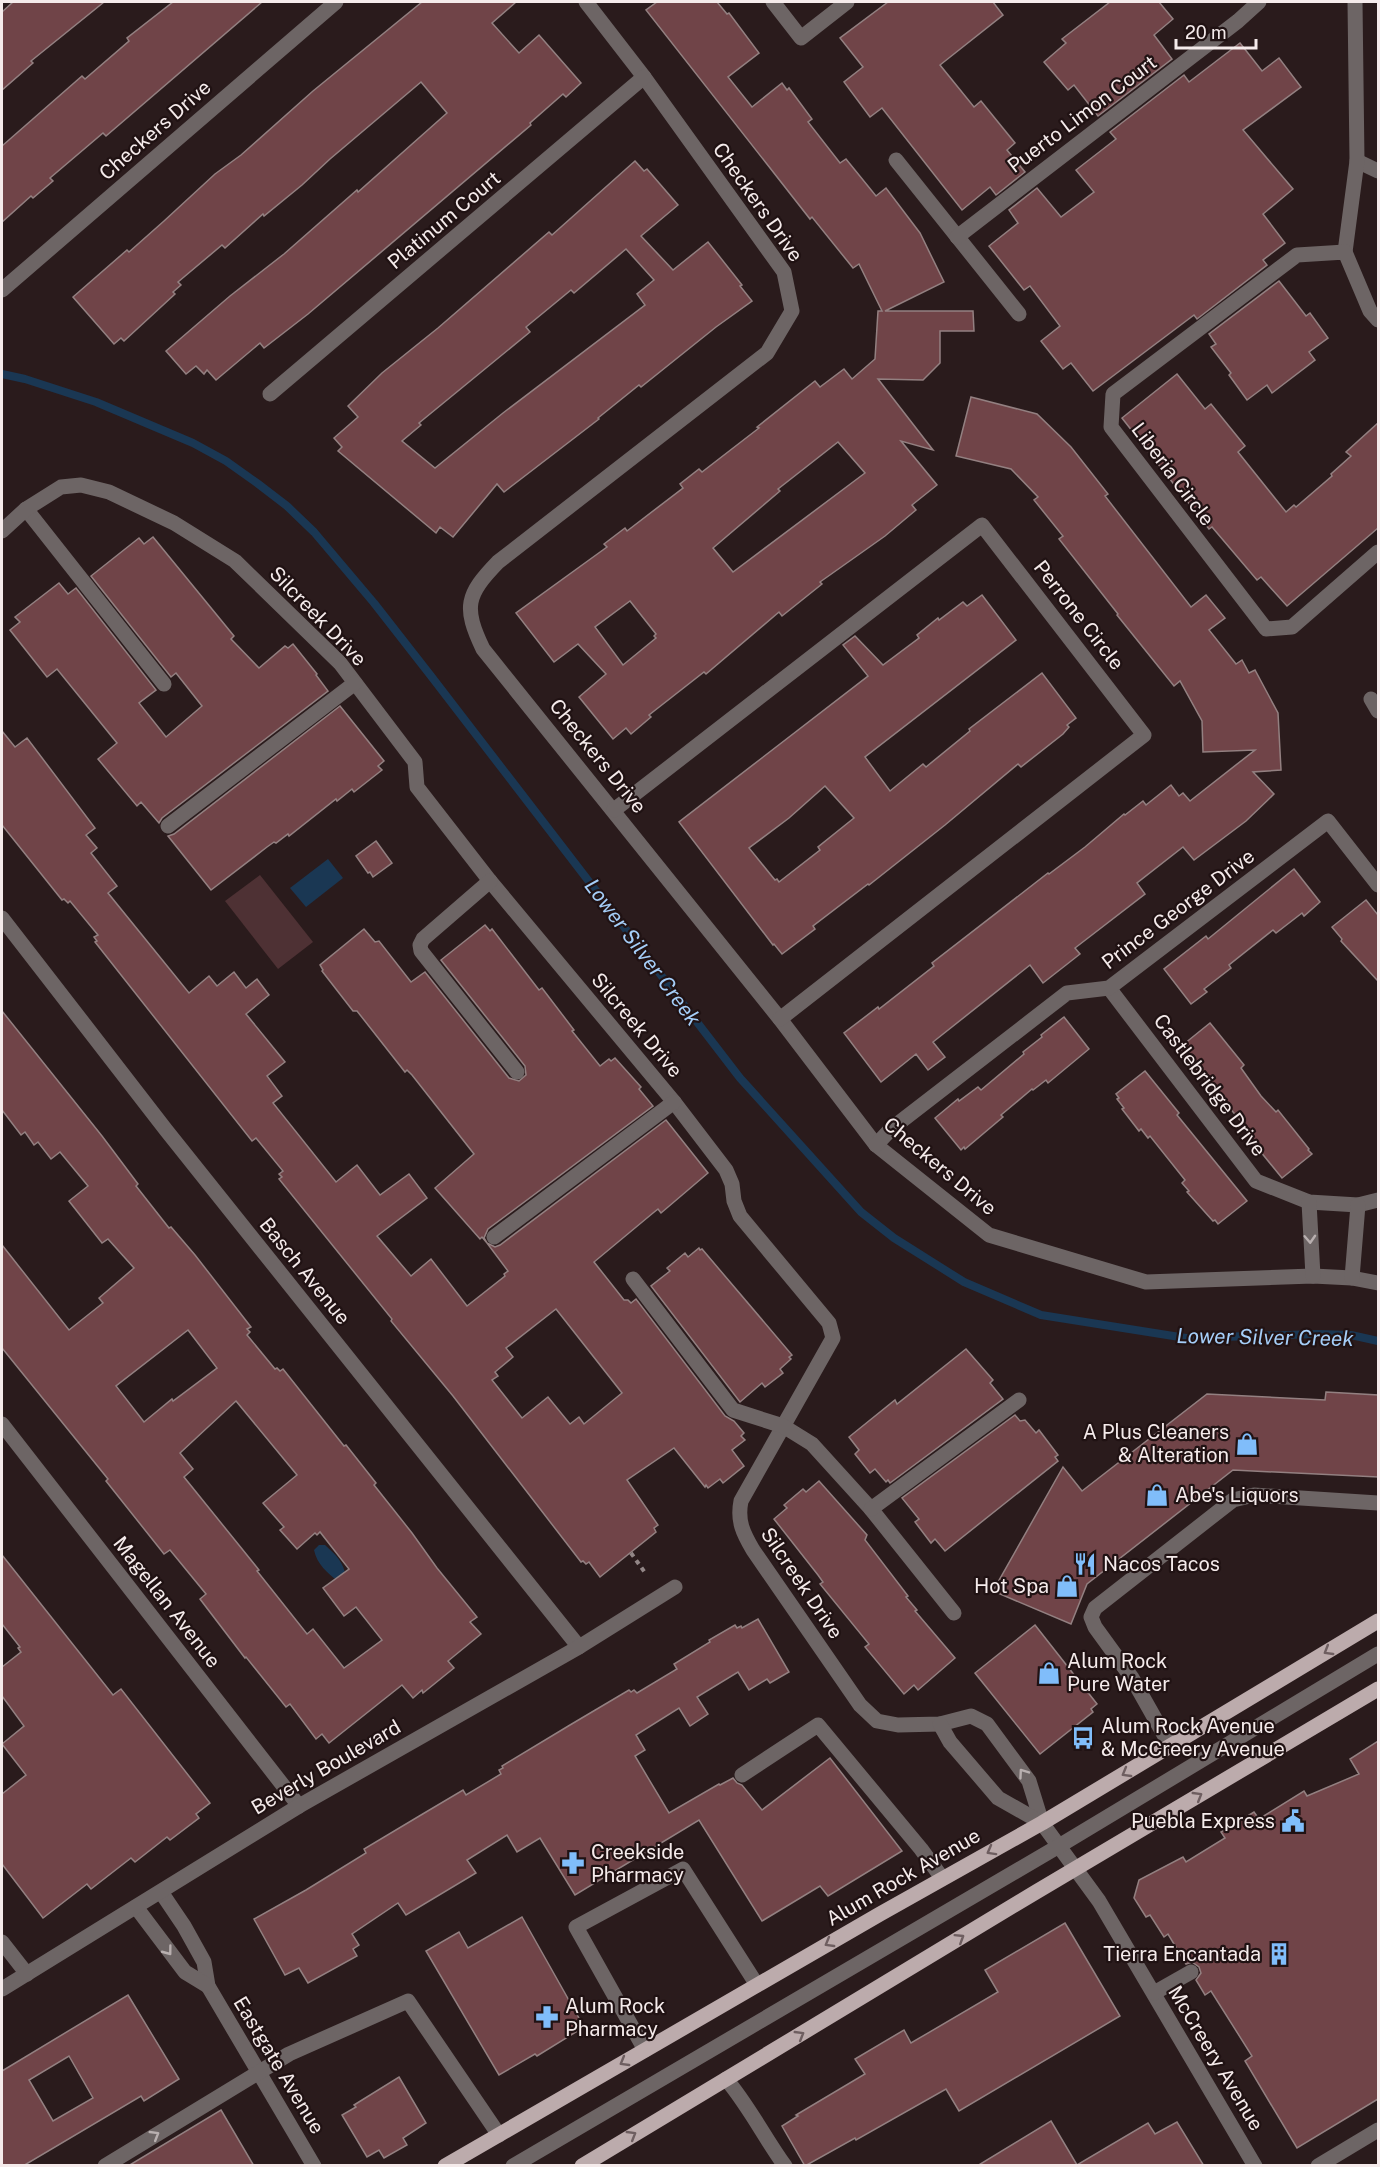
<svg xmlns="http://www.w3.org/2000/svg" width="1380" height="2167" viewBox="0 0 1380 2167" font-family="'Public Sans',sans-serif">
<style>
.green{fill:#4e3134}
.water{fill:#1a3753}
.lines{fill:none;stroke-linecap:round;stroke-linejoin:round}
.stream{stroke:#1a3753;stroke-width:8}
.building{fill:#704448;stroke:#938081;stroke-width:1.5;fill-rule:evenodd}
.path{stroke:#928686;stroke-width:4;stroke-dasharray:4.5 4.5;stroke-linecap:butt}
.minor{stroke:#6d6565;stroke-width:15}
.major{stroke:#bcabac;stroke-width:15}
.oneway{stroke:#b8afaf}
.oneway2{stroke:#6e5e60}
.labels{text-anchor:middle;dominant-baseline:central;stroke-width:4.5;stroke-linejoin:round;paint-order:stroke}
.street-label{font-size:20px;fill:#f5ebeb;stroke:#201213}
.poi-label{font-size:20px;fill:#f5ebeb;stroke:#201213;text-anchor:start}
.water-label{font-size:21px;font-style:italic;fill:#a5cef8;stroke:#201213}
</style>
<rect width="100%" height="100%" fill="#2a1b1c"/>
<!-- green -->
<path class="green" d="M260,875L313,942L278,969L225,901Z"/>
<!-- water -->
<g class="water">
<path d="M328,859L343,878L306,907L290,888Z"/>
<path d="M319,1545H325C336,1555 344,1562 346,1578L338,1581C327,1573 317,1564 314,1550Z"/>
</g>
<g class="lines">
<!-- stream -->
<path class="stream" d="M2,374L25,379L96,402L193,443L226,461L257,483L287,506L314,532L374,603L431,676L740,1078L861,1212L894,1238L964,1282L1041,1315L1186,1338L1317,1334L1351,1335L1378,1341"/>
</g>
<!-- building -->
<g class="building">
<path d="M13,2H104L31,61L33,63L2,90V12Z"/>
<path d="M173,2H262L106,136L103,133L50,178L53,181L33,198L31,196L2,222V146L82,76L85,79L129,41L127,38Z"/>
<path d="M422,2H516L492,23L519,53L539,35L581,83L566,97L563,94L530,123L531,125L308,314L264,348L260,343L216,380L207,370L204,374L196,366L186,374L166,351L230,296L284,254L357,190L358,192L447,113L421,82L330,159L302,185L264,216L263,214L225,248L222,245L178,282L181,285L173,292L175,294L124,341L121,338L114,344L73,297L127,250L129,252L164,221L215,174L241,155L313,91Z"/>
<path d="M657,2H717L727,14L729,13L759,53L728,77L752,107L782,83L787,90L789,88L812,119L808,122L840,163L846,159L876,196L886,188L920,233L944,282L885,311H973L974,331H940V363L923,380L878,379L933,450L901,441L937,485L912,505L916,510L885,536L820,582L822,584L782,616L779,612L706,674L704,672L649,715L651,717L631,734L626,728L613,739L579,697L606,674L578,644L554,662L516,613L607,547L604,544L625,528L627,531L683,488L680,484L699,469L702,472L759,428L757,427L815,381L820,387L844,369L852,379L875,359L878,311H882L859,264L853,268L812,217L810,219L646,10ZM838,442L865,473L733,572L713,548L780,491L778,489ZM630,601L656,634L654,636L656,638L623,665L595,627Z"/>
<path d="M888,2H993L1003,15L940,65L974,107L981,101L1015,143L1007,150L1025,172L996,195L990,187L962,210L882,108L870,117L844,82L863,67L840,38Z"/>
<path d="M1110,2H1159L1173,19L1154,35L1172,59L1098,116L1074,85L1068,90L1044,62L1066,43L1062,39Z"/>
<path d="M1240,43L1262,71L1279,58L1301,87L1243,130L1293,189L1263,214L1285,243L1263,260L1267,265L1197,319L1194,315L1093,391L1071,363L1063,369L1041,341L1060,326L1030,286L1024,290L989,246L1018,223L1009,210L1037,188L1061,217L1094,192L1076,170L1116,139L1110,132L1184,75L1189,82Z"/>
<path d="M635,161L644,171L647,169L678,205L641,236L673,270L708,242L742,285L740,286L752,301L716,327L641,387L639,385L598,418L599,419L504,492L497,484L453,537L440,527L436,533L338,451L342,447L334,438L358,417L348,406L382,373L438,328L549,232L552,235ZM626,249L654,280L637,294L645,305L503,413L435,468L402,441L421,425L419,423L530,332L526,327L571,290L574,293Z"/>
<path d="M1279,281L1306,316L1310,313L1328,338L1309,352L1315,360L1272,393L1267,385L1247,400L1229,375L1231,373L1211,347L1216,344L1209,334Z"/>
<path d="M1177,374L1205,409L1211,404L1245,446L1238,452L1286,512L1294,505L1296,507L1332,476L1331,474L1351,456L1346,452L1378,423V528L1287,606L1261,577L1257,580L1212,527L1209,529L1122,418Z"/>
<path d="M971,397L1037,414L1071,447L1108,494L1105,496L1191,607L1206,595L1225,618L1209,630L1236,664L1242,660L1249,673L1255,670L1278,713L1281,770L1253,772L1274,794L1246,821L1194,860L1183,847L1137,883L1145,894L1075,948L1080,954L1043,983L1030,965L933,1042L945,1057L928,1070L916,1054L881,1082L844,1033L878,1007L879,1009L934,966L932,963L1048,873L1049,874L1085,847L1124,814L1125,815L1143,801L1146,805L1171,785L1179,796L1183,793L1190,801L1255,750L1203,752L1202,721L1180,681L1174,686L1117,615L1118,614L1059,539L1063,536L1034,500L1038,497L1011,469L956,456Z"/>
<path d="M153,537L234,636L231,639L259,668L285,646L288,648L293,644L317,674L316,675L328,691L162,818L159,823L141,802L137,806L98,759L117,743L57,669L47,677L10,630L20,622L15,617L59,583L68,594L76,588L156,690L139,703L166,737L202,706L176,673L171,677L91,576L139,538L144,544Z"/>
<path d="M982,595L1016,640L865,757L890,791L923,764L926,767L970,731L969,729L1042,673L1076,718L1067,725L1069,727L1063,734L1021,767L1018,764L945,825L869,885L868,884L813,926L815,929L782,954L774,944L773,945L679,822L868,676L843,645L855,636L883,665L919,638L917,635L938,618L939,620L963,602L967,606ZM825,786L854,818L818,847L820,850L779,882L777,879L775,880L749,848L789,818Z"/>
<path d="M340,706L384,761L378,766L382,770L354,792L352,789L337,801L336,799L289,836L288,834L276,843L274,842L267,847L211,890L168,836L174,834Z"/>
<path d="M2,731L15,747L27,738L95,828L86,835L97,848L91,853L117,886L108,893L189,993L209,976L217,986L234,972L246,988L257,979L269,995L246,1014L285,1062L267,1076L282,1096L273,1103L336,1182L357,1165L380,1195L409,1174L427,1198L377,1236L411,1276L431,1259L467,1306L505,1276L504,1274L508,1271L487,1243L495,1247L500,1245L666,1120L708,1173L661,1213L658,1209L653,1213L594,1262L624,1300H628L631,1303L636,1299L725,1416L734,1421L744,1433L741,1436L745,1440L732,1450L744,1466L723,1483L720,1479L708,1488L706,1485L705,1487L674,1448L627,1480L658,1525L654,1528L656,1532L600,1577L589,1562L586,1564L583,1561L581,1562L453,1396L391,1321L392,1319L279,1179L282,1177L279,1174L283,1171L256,1138L252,1141L95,942L97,941L94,937L98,935L70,901L68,903L64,899L62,900L2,825ZM556,1309L622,1393L584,1424L579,1417L570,1424L548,1397L522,1418L492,1380L498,1376L495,1372L513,1357L506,1348Z"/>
<path d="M376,841L392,863L373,877L370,872L368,873L356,856Z"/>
<path d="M1294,869L1320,902L1304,916L1302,913L1276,933L1273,930L1229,965L1231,968L1204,989L1207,992L1191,1004L1164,969L1206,936L1208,939Z"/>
<path d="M1366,900L1378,915V981L1341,941L1342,939L1332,927Z"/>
<path d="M485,925L490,931L492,929L539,990L542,988L574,1030L572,1031L600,1066L609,1059L611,1061L615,1058L641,1087L639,1089L653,1106L488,1229L484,1238L487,1243L482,1237L480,1239L435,1188L474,1154L412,1075L407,1070L405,1072L357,1011H353L322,971L323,970L320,965L364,929L375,942L379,941L411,982L425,972L509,1078L519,1081L526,1075L525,1066L441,960Z"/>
<path d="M2,1011L102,1136L138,1184L136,1186L169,1228L171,1227L195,1255L251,1327L247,1329L250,1332L247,1335L275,1369L277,1368L280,1371L283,1369L344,1446L346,1445L376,1483L374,1485L412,1533L437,1568L477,1617L470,1622L481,1634L448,1661L454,1668L423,1693L422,1690L413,1698L402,1685L329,1743L322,1734L316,1739L290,1704L286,1707L246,1657L245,1658L200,1599L206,1594L170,1550L164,1554L106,1481L108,1479L2,1348V1245L69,1330L103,1303L99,1298L134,1268L108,1239L102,1243L69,1201L88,1186L60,1152L51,1159L38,1142L34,1145L25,1132L21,1135L2,1110ZM188,1330L217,1368L173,1401L172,1399L144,1422L116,1386ZM236,1401L297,1475L263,1503L284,1527L280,1530L297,1549L315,1533L317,1535L320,1532L349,1569L323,1588L344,1616L356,1607L382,1640L344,1668L313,1629L307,1634L257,1571L259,1570L184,1477L193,1469L180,1453Z"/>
<path d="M1064,1017L1089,1049L1048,1083L1046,1080L1033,1090L1032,1089L1001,1115L1003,1117L965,1149L964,1147L961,1150L935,1118L958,1099L959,1101L978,1087L981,1090L1024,1054L1023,1052L1042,1037L1041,1035Z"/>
<path d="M1210,1023L1244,1065L1241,1068L1261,1096L1276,1112L1278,1110L1309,1149L1308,1150L1312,1154L1282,1178L1247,1135L1250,1132L1179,1048Z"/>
<path d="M1145,1071L1179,1113L1177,1115L1247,1201L1218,1224L1215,1220L1213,1221L1187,1192L1189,1191L1182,1183L1185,1180L1150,1136L1148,1138L1141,1129L1139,1131L1122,1109L1124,1108L1117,1099L1119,1098L1116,1094Z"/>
<path d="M699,1248L700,1250L702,1249L792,1355L789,1357L791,1359L780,1369L783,1373L765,1387L762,1383L740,1402L651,1286L670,1271L667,1268L685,1253L688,1257Z"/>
<path d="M966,1349L993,1380L990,1383L1003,1399L890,1483L888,1480L886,1482L875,1469L870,1473L855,1454L859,1450L849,1437L895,1400L897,1404Z"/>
<path d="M1326,1392L1378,1395V1477L1233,1470L1087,1584L1071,1624L993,1591L1063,1467L1082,1491L1207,1394L1325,1400Z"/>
<path d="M1015,1415L1020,1421L1025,1420L1036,1433L1039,1430L1058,1455L1055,1457L1058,1461L945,1551L935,1539L931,1543L915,1522L919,1519L902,1498Z"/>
<path d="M819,1481L867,1535L865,1540L908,1596L906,1597L917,1610L915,1611L955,1658L918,1690L914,1685L904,1694L865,1647L869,1644L820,1584L823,1582L818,1575L774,1519L787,1508L784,1505L803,1489L806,1492Z"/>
<path d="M2,1555L113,1695L121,1689L210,1803L196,1814L199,1818L170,1840L167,1837L135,1862L131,1858L91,1889L87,1884L43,1918L2,1864V1794L26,1775L2,1744L24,1726L2,1696V1667L21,1652L18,1648L20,1647L2,1624Z"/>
<path d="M758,1619L789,1672L770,1683L767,1679L749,1690L738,1672L697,1697L708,1714L690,1726L679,1708L636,1735L645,1750L635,1756L669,1813L719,1784L720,1785L733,1778L737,1783L742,1785L762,1810L830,1758L902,1851L828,1896L820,1886L762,1921L699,1820L575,1895L540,1838L517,1852L507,1835L467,1860L476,1873L406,1915L398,1903L352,1934L359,1945L353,1949L357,1956L308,1983L299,1968L285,1975L254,1919L306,1890L366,1853L364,1849L421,1815L463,1790L466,1795L501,1774L499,1770L503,1768L502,1766L570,1725L629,1690L631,1692L634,1690L637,1693L677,1669L674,1664L710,1642L709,1640L735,1625L737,1628L741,1626L742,1628Z"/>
<path d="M1035,1625L1097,1704L1091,1709L1093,1712L1040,1754L975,1673Z"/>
<path d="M1378,1741V2099L1297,2148L1245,2061L1252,2056L1211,1991L1205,1995L1196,1980L1201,1973L1199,1967L1192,1962L1186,1964L1168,1934L1164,1937L1150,1915L1146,1917L1134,1898L1139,1880L1183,1857L1186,1862L1225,1838L1221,1832L1254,1812L1259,1819L1304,1791L1307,1796L1359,1774L1350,1759Z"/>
<path d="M522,1917L584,2027L537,2056L535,2054L499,2075L426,1951L459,1932L468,1948Z"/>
<path d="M1065,1923L1120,2016L959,2111L946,2089L856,2140L855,2138L805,2166L782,2126L798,2116L796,2115L865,2074L855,2059L904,2030L911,2043L998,1992L985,1970Z"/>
<path d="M128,1995L179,2079L144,2101L141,2096L23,2166H2V2071ZM69,2056L93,2098L53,2121L29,2080Z"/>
<path d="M399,2077L426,2123L403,2138L407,2145L384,2158L379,2150L367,2157L342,2115L356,2107L354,2105Z"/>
<path d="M221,2110L254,2166H128Z"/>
<path d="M1051,2121L1077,2165L1148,2123L1155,2134L1177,2122L1204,2166H977Z"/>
</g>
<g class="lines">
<!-- path -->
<path class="path" d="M631,1553L646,1574"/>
<!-- minor -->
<g class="minor">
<path d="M586,2L644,77L784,272L792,311L767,353L498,562C466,595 463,607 483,649L780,1019L876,1145L989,1235L1146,1282L1313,1276L1352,1278L1378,1283"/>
<path d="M773,2L801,38L847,2"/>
<path d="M896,160L1019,314"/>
<path d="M1357,161L1378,171"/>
<path d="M957,237L1238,21L1259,2"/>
<path d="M1345,252L1357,161L1355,2"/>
<path d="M2,290L336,2"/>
<path d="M1378,320L1370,311L1345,252L1297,255L1113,394L1111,427L1266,629L1292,627L1378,552"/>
<path d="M270,394L644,77"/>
<path d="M26,509L164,684"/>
<path d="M2,531L26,509L61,487L81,485L109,492L174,523L235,561L340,663L415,762L417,787L490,881L674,1102L726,1170L732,1184L734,1201L740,1216L829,1323L833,1338L741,1501C737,1521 743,1533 753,1550L860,1705L877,1721L898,1725L940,1724L971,1716L987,1724L1029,1781L1042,1823L1099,1901L1255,2166"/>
<path d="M1371,699L1378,711"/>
<path d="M614,810L982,525L1144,735L780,1019"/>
<path d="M168,826L355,683"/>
<path d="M490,881L423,939L420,945L421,951L517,1072"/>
<path d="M2,918L166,1130L579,1647"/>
<path d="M1109,988L1256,1181L1309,1202L1358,1205L1378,1200"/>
<path d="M876,1145L891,1129L1067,993L1109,988L1328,821L1378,885"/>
<path d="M1309,1202L1313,1276"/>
<path d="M494,1237L674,1102"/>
<path d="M1352,1278L1358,1205"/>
<path d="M633,1279L733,1410L783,1426L812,1444L871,1509L954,1613"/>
<path d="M2,1424L299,1806"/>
<path d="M871,1509L1019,1400"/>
<path d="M940,1724L950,1742L998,1798L1042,1823"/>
<path d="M1171,1747L1132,1678L1095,1627L1091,1617L1095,1608L1233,1500L1254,1495L1378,1503"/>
<path d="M742,1775L818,1725L921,1849L942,1878"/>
<path d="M161,1892L184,1926L204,1962L208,1986L314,2166"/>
<path d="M136,1907L185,1972L208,1986"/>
<path d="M2,1942L27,1974"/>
<path d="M2,1989L299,1806L579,1647L675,1587"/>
<path d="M1154,1993L1191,1972"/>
<path d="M645,2050L576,1927L683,1869L757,1985"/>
<path d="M726,2079C749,2106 764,2137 785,2166"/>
<path d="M105,2166L289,2054L408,2001L499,2135"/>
<path d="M513,2166L1059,1846L1378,1654"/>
<path d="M1318,2166L1378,2130"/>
</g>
<!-- major -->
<g class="major">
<path d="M445,2166L880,1914L1042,1823L1378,1621"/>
<path d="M582,2166L1036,1892L1378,1689"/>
</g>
</g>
<!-- one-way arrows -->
<defs><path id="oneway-chevron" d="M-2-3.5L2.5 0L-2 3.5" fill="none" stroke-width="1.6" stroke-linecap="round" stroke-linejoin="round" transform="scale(1.5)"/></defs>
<g class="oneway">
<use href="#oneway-chevron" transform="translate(1310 1239) rotate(87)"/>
<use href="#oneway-chevron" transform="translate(1023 1773) rotate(-125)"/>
<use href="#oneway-chevron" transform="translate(168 1951) rotate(53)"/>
<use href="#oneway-chevron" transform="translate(155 2135) rotate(-31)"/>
</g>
<g class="oneway2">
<use href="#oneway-chevron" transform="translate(1328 1651) rotate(149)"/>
<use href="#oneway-chevron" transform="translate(1126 1773) rotate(150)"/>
<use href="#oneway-chevron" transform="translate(1198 1796) rotate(-31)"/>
<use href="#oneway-chevron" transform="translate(991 1851) rotate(151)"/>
<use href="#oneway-chevron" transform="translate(960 1938) rotate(-32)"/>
<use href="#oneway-chevron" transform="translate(829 1943) rotate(150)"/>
<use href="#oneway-chevron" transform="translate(800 2035) rotate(-31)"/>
<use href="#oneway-chevron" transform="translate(624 2062) rotate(150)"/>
<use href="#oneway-chevron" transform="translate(632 2135) rotate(-31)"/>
</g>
<!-- icons -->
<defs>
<g id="shop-bare" transform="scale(1.8)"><path d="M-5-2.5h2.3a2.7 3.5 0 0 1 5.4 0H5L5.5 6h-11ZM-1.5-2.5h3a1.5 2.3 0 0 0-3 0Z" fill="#80bdfa" stroke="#201213" stroke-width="2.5" paint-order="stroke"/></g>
<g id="restaurant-bare" transform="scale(1.8)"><path d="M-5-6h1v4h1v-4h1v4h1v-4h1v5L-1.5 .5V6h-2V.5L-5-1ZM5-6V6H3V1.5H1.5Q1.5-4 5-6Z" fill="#80bdfa" stroke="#201213" stroke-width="2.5" paint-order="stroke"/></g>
<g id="bus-bare" transform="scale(1.8)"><path d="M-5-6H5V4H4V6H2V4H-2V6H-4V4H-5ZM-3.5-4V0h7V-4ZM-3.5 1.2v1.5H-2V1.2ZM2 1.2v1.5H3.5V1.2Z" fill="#80bdfa" stroke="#201213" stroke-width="2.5" paint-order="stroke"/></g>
<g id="civic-bare" transform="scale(1.8)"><path d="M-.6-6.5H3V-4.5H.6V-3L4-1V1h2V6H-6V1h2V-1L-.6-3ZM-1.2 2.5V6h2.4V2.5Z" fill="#80bdfa" stroke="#201213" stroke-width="2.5" paint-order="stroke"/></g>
<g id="pharmacy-bare" transform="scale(1.8)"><path d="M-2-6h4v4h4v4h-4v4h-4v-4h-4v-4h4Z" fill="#80bdfa" stroke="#201213" stroke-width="2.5" paint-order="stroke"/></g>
<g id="building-bare" transform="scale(1.8)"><path d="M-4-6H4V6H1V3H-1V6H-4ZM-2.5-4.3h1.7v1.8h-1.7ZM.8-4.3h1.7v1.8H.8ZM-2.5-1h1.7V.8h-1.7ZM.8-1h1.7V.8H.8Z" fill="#80bdfa" stroke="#201213" stroke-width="2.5" paint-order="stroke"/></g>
</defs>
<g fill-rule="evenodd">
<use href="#shop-bare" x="1247" y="1444"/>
<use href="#shop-bare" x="1157" y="1495"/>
<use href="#restaurant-bare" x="1085" y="1564"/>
<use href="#shop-bare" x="1067" y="1586"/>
<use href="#shop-bare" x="1049" y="1673"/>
<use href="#bus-bare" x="1083" y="1738"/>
<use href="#civic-bare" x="1293" y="1821"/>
<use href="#pharmacy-bare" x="573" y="1863"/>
<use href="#building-bare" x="1279" y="1954"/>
<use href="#pharmacy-bare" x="547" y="2017"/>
</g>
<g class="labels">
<!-- street labels -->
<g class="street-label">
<text transform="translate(1082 114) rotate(-37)">Puerto Limon Court</text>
<text transform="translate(155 130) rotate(-41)">Checkers Drive</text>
<text transform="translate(758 202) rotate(55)">Checkers Drive</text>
<text transform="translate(444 220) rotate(-40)">Platinum Court</text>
<text transform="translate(1173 474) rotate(53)">Liberia Circle</text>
<text transform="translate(1079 615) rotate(52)">Perrone Circle</text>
<text transform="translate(318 616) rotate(46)">Silcreek Drive</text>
<text transform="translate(598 756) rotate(51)">Checkers Drive</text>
<text transform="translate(1178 909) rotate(-37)">Prince George Drive</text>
<text transform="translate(637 1025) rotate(50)">Silcreek Drive</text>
<text transform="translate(1210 1085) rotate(53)">Castlebridge Drive</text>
<text transform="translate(940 1166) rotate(40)">Checkers Drive</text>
<text transform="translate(305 1271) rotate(51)">Basch Avenue</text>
<text transform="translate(802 1583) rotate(56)">Silcreek Drive</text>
<text transform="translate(167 1602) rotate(52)">Magellan Avenue</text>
<text transform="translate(326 1767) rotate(-30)">Beverly Boulevard</text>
<text transform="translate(903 1877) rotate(-30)">Alum Rock Avenue</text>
<text transform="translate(1216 2058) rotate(59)">McCreery Avenue</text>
<text transform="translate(279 2065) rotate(59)">Eastgate Avenue</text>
</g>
<!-- poi labels -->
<g class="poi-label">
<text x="1229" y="1432" text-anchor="end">A Plus Cleaners<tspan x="1229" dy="23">&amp; Alteration</tspan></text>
<text x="1175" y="1495">Abe's Liquors</text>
<text x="1103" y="1564">Nacos Tacos</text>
<text x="1049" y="1586" text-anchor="end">Hot Spa</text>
<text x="1067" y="1661">Alum Rock<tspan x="1067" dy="23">Pure Water</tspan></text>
<text x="1101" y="1726">Alum Rock Avenue<tspan x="1101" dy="23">&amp; McCreery Avenue</tspan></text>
<text x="1275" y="1821" text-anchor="end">Puebla Express</text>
<text x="591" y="1852">Creekside<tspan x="591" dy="23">Pharmacy</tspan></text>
<text x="1261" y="1954" text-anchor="end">Tierra Encantada</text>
<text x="565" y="2006">Alum Rock<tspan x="565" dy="23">Pharmacy</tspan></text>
</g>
<!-- water labels -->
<g class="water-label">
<text transform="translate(643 952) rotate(53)">Lower Silver Creek</text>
<text transform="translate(1265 1337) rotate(1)">Lower Silver Creek</text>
</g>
</g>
<!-- border -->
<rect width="1380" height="2167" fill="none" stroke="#f5ebeb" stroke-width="6"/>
<!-- scale -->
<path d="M1176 39v9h80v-9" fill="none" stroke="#f5ebeb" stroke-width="3"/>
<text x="1185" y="39" font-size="18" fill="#f5ebeb" stroke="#201213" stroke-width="4.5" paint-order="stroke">20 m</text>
</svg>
